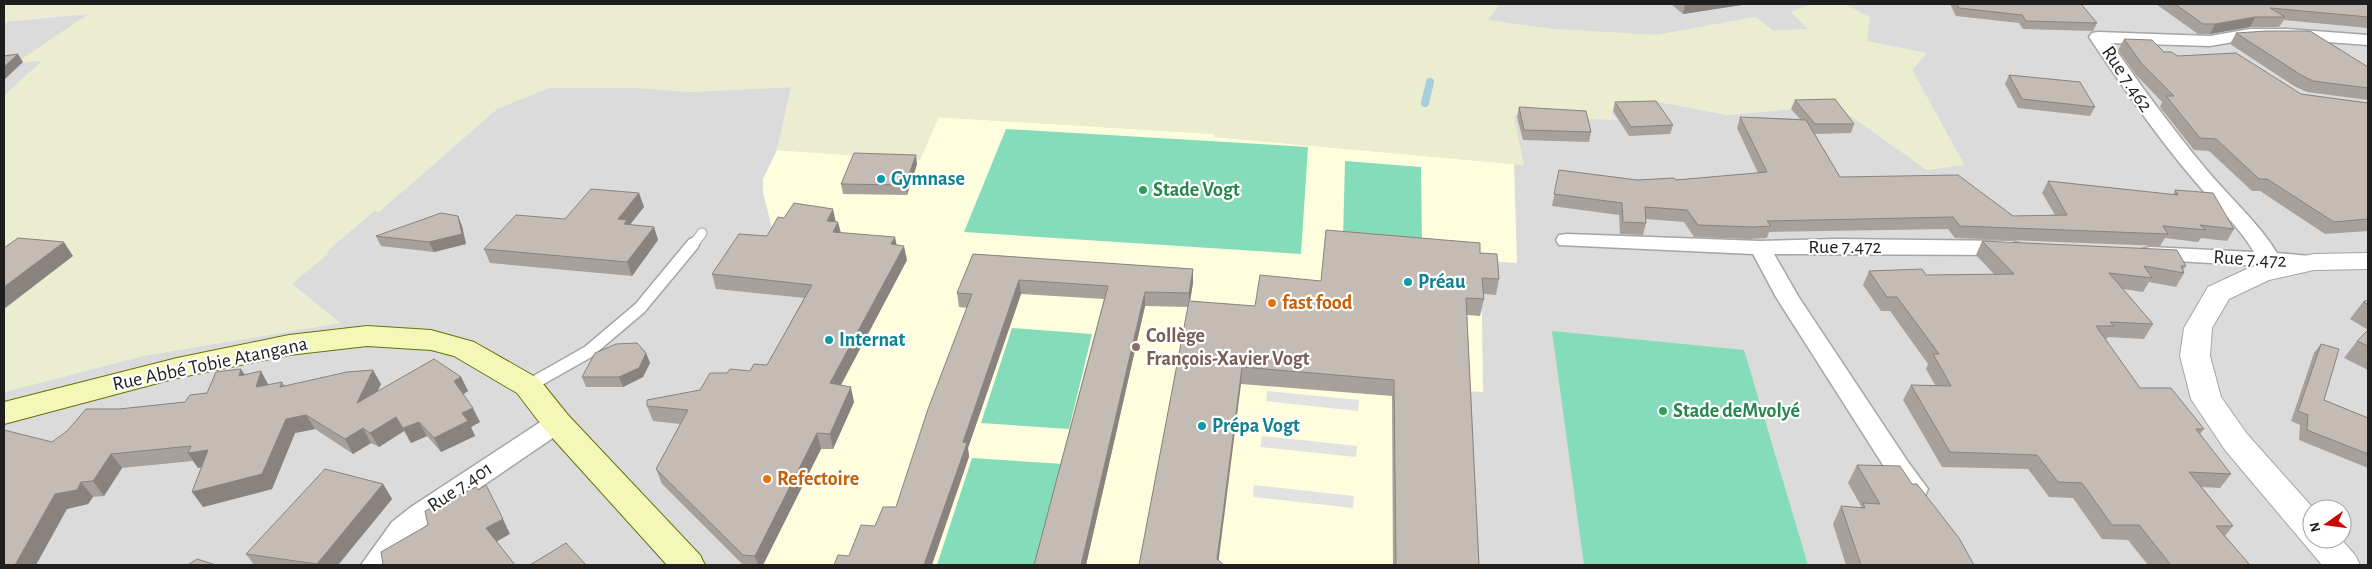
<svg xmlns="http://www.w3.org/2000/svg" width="2372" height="569" viewBox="0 0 2372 569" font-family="'Alegreya Sans',sans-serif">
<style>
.residential{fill:#dcdbdb;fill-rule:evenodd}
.education{fill:#fefede}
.farmland{fill:#eaedd0}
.pitch{fill:#84dcbb}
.parking{fill:#e2e2e2}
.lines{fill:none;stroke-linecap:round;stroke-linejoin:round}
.stream{stroke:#a6cedb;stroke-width:8}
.service-far1-casing{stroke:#a5a5a5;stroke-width:11}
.service-casing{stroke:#a5a5a5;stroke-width:15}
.minor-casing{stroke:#a5a5a5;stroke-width:3}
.tertiary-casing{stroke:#a5a5a5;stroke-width:2}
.secondary-casing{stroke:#657208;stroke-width:2}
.service-far1{stroke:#fff;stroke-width:9}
.service{stroke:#fff;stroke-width:12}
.minor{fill:#fff;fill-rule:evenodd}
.tertiary{fill:#fff;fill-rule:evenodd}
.secondary{fill:#f3f8b9;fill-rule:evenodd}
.wall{fill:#a8a19b}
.shaded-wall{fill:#88837e}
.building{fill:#c3bbb4;stroke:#88837e}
.culture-dot{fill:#0f9aa8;stroke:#fff;stroke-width:2}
.leisure-dot{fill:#2e9e5b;stroke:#fff;stroke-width:2}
.food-dot{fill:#e8710a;stroke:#fff;stroke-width:2}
.education-dot{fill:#8d6e63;stroke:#fff;stroke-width:2}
.labels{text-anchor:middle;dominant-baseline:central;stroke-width:4.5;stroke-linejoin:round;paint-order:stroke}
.street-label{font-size:20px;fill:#1e1e1e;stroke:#fff}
.culture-label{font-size:20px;font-weight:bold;fill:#0d838f;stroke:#fff;text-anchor:start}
.leisure-label{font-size:20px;font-weight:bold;fill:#27864d;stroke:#fff;text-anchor:start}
.food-label{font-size:20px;font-weight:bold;fill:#c56008;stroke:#fff;text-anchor:start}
.education-label{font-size:20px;font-weight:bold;fill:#785e54;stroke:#fff;text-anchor:start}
</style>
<rect width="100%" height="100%" fill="#efebe4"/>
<!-- residential -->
<g class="residential">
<path d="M1500,4H1812L1791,12L1809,29L1773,31L1755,17L1657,35L1552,29L1487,20Z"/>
<path d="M1844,4H2368V565H4V392L143,356L340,323L292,284L328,252H326L374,211L379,212L497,109L548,88H639L691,92L791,87L777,150L919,160L938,117L1213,134L1215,137L1523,165L1513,115H1557L1617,119L1610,112L1640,111L1636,104L1659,102L1728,115L1836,105L1927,170L1964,165L1912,70L1867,41L1869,17ZM2312,509H2342V539H2312Z"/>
<path d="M89,14L18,62L43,60L4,96V22Z"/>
</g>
<!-- education -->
<path class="education" d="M938,117L1213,134L1215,137L1514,164L1517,263L1477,260L1496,295L1479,294L1482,316L1483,392L1467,391L1475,565H743L662,484L693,426L754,387L815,299L716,289L743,249L773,245V232L763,193V179L777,150L919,160Z"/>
<!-- farmland -->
<path class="farmland" d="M4,4H1500L1488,20L1552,29L1657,35L1756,17L1773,31L1808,29L1791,12L1812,4H1844L1870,17L1867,41L1927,53L1912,70L1964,164L1927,170L1835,105L1728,115L1659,102L1636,104L1640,110L1610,112L1618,120L1580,119L1557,115H1514L1524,165L1214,137L1213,134L939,117L920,160L777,150L788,106L791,87L691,92L639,88H548L497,109L379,212L374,211L326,251L329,253L292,284L340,323L143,356L4,392V96L42,61L16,63L88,14L23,18L4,22Z"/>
<!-- pitch -->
<g class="pitch">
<path d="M1006,129L1308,147L1301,254L964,232Z"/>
<path d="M1345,161L1421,167L1422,244L1343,238Z"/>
<path d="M1012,328L1092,334L1069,429L981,423Z"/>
<path d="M1552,331L1744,350L1808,565H1584Z"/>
<path d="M972,458L1063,464L1037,565H937Z"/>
</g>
<!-- parking -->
<g class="parking">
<path d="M1267,391L1359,400L1358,411L1266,401Z"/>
<path d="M1262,436L1357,446L1356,457L1260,447Z"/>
<path d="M1254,485L1354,496L1353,508L1253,497Z"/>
</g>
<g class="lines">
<!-- stream -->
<path class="stream" d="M1425,103L1430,82"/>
<!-- service-far1 casing -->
<g class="service-far1-casing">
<path id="service-far1" d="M692,246L702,233"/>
</g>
<!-- service casing -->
<g class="service-casing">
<path id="service" d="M528,386L588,352L640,308L693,244"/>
</g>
<!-- minor casing -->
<g class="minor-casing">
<g id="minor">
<path d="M2250,29H2287L2368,35V45L2287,39H2250L2210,46L2111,43C2141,86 2172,128 2205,168C2229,197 2257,221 2277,253L2321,257L2324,262L2321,267L2313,269L2142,259L2139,254L2142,249L2150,247L2254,252C2238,225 2214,204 2193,179C2155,134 2122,86 2089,37L2092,33L2098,32L2210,36Z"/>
<path d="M1567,234L1760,241L1837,239L2011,241L2019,243L2022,248L2019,253L2011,255L1774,254L1798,296L1908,462L1928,489L1925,496C1906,502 1900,489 1890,476L1776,297L1753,254L1559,245L1556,240L1559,235Z"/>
<path d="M557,414L566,417L570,423L566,429L431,521L412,538L391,565H361L392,522L411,507L548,417Z"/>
</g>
</g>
<!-- tertiary casing -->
<g class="tertiary-casing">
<path id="tertiary" d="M2368,253V269L2314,270L2269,280L2229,299L2212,328L2210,356L2221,397L2247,434L2314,509L2312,539H2341L2355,555L2360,565H2322L2225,450L2191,399L2180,356L2184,328L2208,287L2251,267L2314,254Z"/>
</g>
<!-- secondary casing -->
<g class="secondary-casing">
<path id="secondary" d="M367,326L431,330L474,342L539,379L568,415L700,555L705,565H667L546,431L517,393L454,356L431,350L367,346L289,355L177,378L4,424V402L177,358L289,335Z"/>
</g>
<!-- service-far1 -->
<use href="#service-far1" class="service-far1"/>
<!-- service -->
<use href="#service" class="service"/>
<!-- minor -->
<use href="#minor" class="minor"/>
<!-- tertiary -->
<use href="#tertiary" class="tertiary"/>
<!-- secondary -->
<use href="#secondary" class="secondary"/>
</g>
<!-- wall -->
<g class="wall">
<path d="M1671,4H1748L1683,14Z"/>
<path d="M1950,4H2081L2097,23L2093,31L2023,29L2019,23L1956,16Z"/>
<path d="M2156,4H2368V28L2284,20L2279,27H2250L2210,34H2198Z"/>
<path d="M2236,33L2368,67V100L2307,92L2294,86L2230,44Z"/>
<path d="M2124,39L2301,94L2368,103V231L2325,234L2260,191H2252L2209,151L2194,150L2160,107L2162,102L2136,75L2118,50Z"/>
<path d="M2009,75L2095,107L2090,116L2018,108L2005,84Z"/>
<path d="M1795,100L1854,124L1851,133L1815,134L1840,177L2013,216L2055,215L2042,193L2048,181L2173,195L2175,190L2234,229L2227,241L2201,238L2198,242L2165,238L2160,246L1955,238L1948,229L1769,232L1767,238L1749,239L1694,237L1684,222L1646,219V223L1643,235L1620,234L1619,215L1552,206L1559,170L1637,180H1676L1758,173L1737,128L1740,117L1800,119L1791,109Z"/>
<path d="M1615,102L1673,125L1670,134L1629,136L1613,111Z"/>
<path d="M1519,107L1591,132L1589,142L1523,140L1517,117Z"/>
<path d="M917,164L907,195L843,194L841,184Z"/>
<path d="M639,193L644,207L630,225L654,227L658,240L632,276L490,263L484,249L565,219Z"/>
<path d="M458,216L462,226L466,244L434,252L381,246L376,236Z"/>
<path d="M784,218L836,222L841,233L896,245L907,260L841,385L854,402L833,449H821L763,565H743L662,484L656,469L680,424L653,421L647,406L700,390L727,373L750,371L767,365L804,298L716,289L712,274L767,236Z"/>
<path d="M1982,241L2186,266L2183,270L2184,273L2176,287L2149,282L2143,292L2123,289L2153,324L2144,339L2108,337L2106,340L2140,388L2204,429L2200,434L2231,474L2220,488L2202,487L2233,526L2225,536L2250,565H2148L2128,540L2102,539L2073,498L2049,497L2028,469L1942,467L1903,400L1911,385H1935L1926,369L1928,364L1890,311H1881L1863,285L1869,271L1926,275L1994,274L1976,255Z"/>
<path d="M1480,253L1499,279L1496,295L1483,294L1484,299L1480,316L1467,315L1479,565H1393L1392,396L1241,384L1139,565L1188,307L1145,306L1086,565H1034L1104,299L1021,294L968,448L969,457L849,556L875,526L896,507L967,308L959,307L957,293L973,254L1193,269V283L1190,301L1255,306L1321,281Z"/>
<path d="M2368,300V330L2350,319L2363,302Z"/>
<path d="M2368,330V370L2344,358L2357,341Z"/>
<path d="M2321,344L2324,400L2368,418V468L2299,440L2300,425L2291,421L2314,353Z"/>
<path d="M646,353L650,363L643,377L623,387H586L582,377Z"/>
<path d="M245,374L269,385L282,382L285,386L381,384L377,392L461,377L468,391L463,394L480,422L471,427L475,436L441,452L427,436L411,443L404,431L379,447L371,443L353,454L315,429L295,433L272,489L203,507L201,467L198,468L193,461L122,468L104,496L93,497L88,504L67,509L52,442L119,409L185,402L207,393Z"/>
<path d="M1857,465L1912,484L1974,565H1846L1833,524L1841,506L1861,508V506L1848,483Z"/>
<path d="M383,484L392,499L338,565H254L246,554Z"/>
</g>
<!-- shaded-wall -->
<g class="shaded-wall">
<path d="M1695,4H1748L1683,14L1685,5Z"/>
<path d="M2255,17L2250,27L2210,34L2215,24Z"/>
<path d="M18,54L23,62L4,80V67Z"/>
<path d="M916,155L917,164L907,195L905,185Z"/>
<path d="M639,193L644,207L623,233L618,219Z"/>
<path d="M833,209L836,223L827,221Z"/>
<path d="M458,216L462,226L466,244L434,252L429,242Z"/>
<path d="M838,222L842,237L833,232Z"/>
<path d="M654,227L658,240L632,276L627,262Z"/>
<path d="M895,237L898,252L891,244Z"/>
<path d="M64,242L73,256L4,309V287Z"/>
<path d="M904,246L907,260L834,398L830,383Z"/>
<path d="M1193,269V283L1189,307V293Z"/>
<path d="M1019,280L1021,294L968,448L969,457L932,565H924L963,442Z"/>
<path d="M1145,292V306L1086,565H1081Z"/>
<path d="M646,353L650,363L643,377L623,387L619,377Z"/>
<path d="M1242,367L1241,384L1218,565L1217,559Z"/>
<path d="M241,369L250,383L239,376Z"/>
<path d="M373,370L381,384L365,418L357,403Z"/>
<path d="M261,371L269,386L256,387Z"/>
<path d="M461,377L468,391L461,396L454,381Z"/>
<path d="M851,387L854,402L833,449L830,434Z"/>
<path d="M473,408L480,422L471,427L475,436L441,452L434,438L462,413Z"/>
<path d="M306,415L315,429L295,433L272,489L203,507L192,492L286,419Z"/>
<path d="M396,417L404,431L379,447L370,433Z"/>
<path d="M419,422L427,436L411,443L403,428Z"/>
<path d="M363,428L371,443L353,454L345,439Z"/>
<path d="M817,433L821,449L763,565H758L755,556Z"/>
<path d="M208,450L218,464L198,468L188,453Z"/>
<path d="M111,454L122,468L104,496L93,481Z"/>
<path d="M81,482L93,497L88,504L67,509L36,565H15L55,494Z"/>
<path d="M383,484L392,499L338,565H318L317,564Z"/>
<path d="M503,519L510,534L494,543L486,528Z"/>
</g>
<!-- building -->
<g class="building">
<path d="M1683,4H1695L1685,5Z"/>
<path d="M1957,4H2081L2097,23L2026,21L2022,15L1959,8Z"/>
<path d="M2175,4H2368V17L2270,8L2285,17H2255L2215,24H2203Z"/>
<path d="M2267,31H2310L2368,67V88L2313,81L2301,75L2236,33Z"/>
<path d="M2124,39L2152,40L2164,52H2172L2177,56L2236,53L2301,94L2368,103V219L2334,222L2267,179H2259L2216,139L2200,138L2166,96H2174L2142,64Z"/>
<path d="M18,54L4,67V56Z"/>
<path d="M2009,75L2080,82L2095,107L2022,99Z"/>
<path d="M1835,99L1854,124H1815L1795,100Z"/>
<path d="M1656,101L1673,125L1631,127L1615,102Z"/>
<path d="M1519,107L1586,111L1591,132L1524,130Z"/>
<path d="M1740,117L1806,120L1840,177L1958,175L2013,216L2067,215L2048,181L2178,195L2175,190L2213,193L2234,229L2200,225L2206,230L2163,226L2168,234L1960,226L1953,217L1767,221L1771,226L1753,227L1698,225L1687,210L1645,207L1646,223L1623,222L1622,203L1554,194L1559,170L1637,180L1674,178L1676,180L1767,172Z"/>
<path d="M854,153L916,155L905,185L841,184Z"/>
<path d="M591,189L639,193L618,219L627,220L624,224L654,227L627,262L484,249L516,215L565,219Z"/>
<path d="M794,203L833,209L827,221L838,222L833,232L895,237L891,244L904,246L830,383L851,387L830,434L817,433L755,556L743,555L656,469L688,410L647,406V400L700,390L710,373H727L730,369L750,371L754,364L767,365L812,285L712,274L739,234L767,236L778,217L784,218Z"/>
<path d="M441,213L458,216L462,234L429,242L376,236Z"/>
<path d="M1326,230L1480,243V253L1497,254L1499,279L1482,278L1484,299L1466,298L1479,565H1396L1394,380L1242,367L1217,559L1224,565H1139L1189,301L1255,306L1260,275L1321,281Z"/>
<path d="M18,238L64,242L4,287V248Z"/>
<path d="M1982,241L2177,250L2186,266H2181L2184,273L2144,266L2152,278L2109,273L2153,324L2110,322L2114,326H2096L2140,388H2171L2204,429H2196L2231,474L2189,472L2233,526H2216L2250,565H2171L2139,525H2112L2082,483L2058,482L2037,455L1950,452L1911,385L1951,386L1933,354H1939L1897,297H1887L1869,271L1922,269L1926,275L2014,274Z"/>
<path d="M973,254L1193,269L1189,293L1145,292L1081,565H1034L1108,286L1019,280L963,442L967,443L924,565H834L838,555L849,556L861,525L875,526L883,507H896L928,409L972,294L957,293Z"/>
<path d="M2368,300V305L2363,302Z"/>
<path d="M2368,330V346L2357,341Z"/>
<path d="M637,343L646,353L639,368L619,377H582L595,353L616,344Z"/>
<path d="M2321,344L2339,349L2324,400L2368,418V454L2307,430L2308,415L2298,411Z"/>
<path d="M434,359L461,377L454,381L473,408L462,413L468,421L434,438L419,422L403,428L396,417L370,433L363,428L345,439L306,415L286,419L262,474L192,492L208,450L188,453L191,446L111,454L93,481L81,482L77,490L55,494L15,565H4V430L52,442L67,431L86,409H119L185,402L190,395L207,393L216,372L241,369L239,376L261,371L256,387L282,382L280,387L347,372L373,370L357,403Z"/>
<path d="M1857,465L1900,466L1912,484H1917L1959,538L1974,565H1861L1841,506L1865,508L1863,503L1880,504Z"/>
<path d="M325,469L383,484L317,564L246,554Z"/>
<path d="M486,485L503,519L486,528L515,565H380L383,564L381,552L428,525L425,511L476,487L478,490Z"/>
<path d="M566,543L586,565H530Z"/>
<path d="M197,559L216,565H188Z"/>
</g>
<!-- markers -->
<g class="culture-dot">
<circle cx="881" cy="179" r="5"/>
<circle cx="1408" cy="282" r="5"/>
<circle cx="829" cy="340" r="5"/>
<circle cx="1202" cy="426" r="5"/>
</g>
<g class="leisure-dot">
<circle cx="1143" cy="190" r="5"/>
<circle cx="1663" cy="411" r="5"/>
</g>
<g class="food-dot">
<circle cx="1272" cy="303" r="5"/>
<circle cx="767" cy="479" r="5"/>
</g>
<circle class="education-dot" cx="1136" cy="347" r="5"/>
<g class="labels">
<!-- street labels -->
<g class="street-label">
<text transform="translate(2127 79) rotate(56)">Rue 7.462</text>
<text x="1845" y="247">Rue 7.472</text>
<text transform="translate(2250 259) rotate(3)">Rue 7.472</text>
<text transform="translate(210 364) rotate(-12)">Rue Abbé Tobie Atangana</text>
<text transform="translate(460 487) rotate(-34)">Rue 7.401</text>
</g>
<!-- culture labels -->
<g class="culture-label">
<text x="891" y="179">Gymnase</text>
<text x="1418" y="282">Préau</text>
<text x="839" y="340">Internat</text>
<text x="1212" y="426">Prépa Vogt</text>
</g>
<!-- leisure labels -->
<g class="leisure-label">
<text x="1153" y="190">Stade Vogt</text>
<text x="1673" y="411">Stade deMvolyé</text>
</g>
<!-- food labels -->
<g class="food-label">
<text x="1282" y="303">fast food</text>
<text x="777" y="479">Refectoire</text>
</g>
<!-- education labels -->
<g class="education-label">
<text x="1146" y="336">Collège<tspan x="1146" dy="23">François-Xavier Vogt</tspan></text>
</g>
</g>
<!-- border -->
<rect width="2372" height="569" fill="none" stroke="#1e1e1e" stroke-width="10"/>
<!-- north arrow -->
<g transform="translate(2327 524) rotate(256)"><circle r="24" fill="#ffffff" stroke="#a5a5a5"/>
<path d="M0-4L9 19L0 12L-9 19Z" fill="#c60906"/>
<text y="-8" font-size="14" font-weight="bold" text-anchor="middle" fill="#1e1e1e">N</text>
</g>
</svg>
